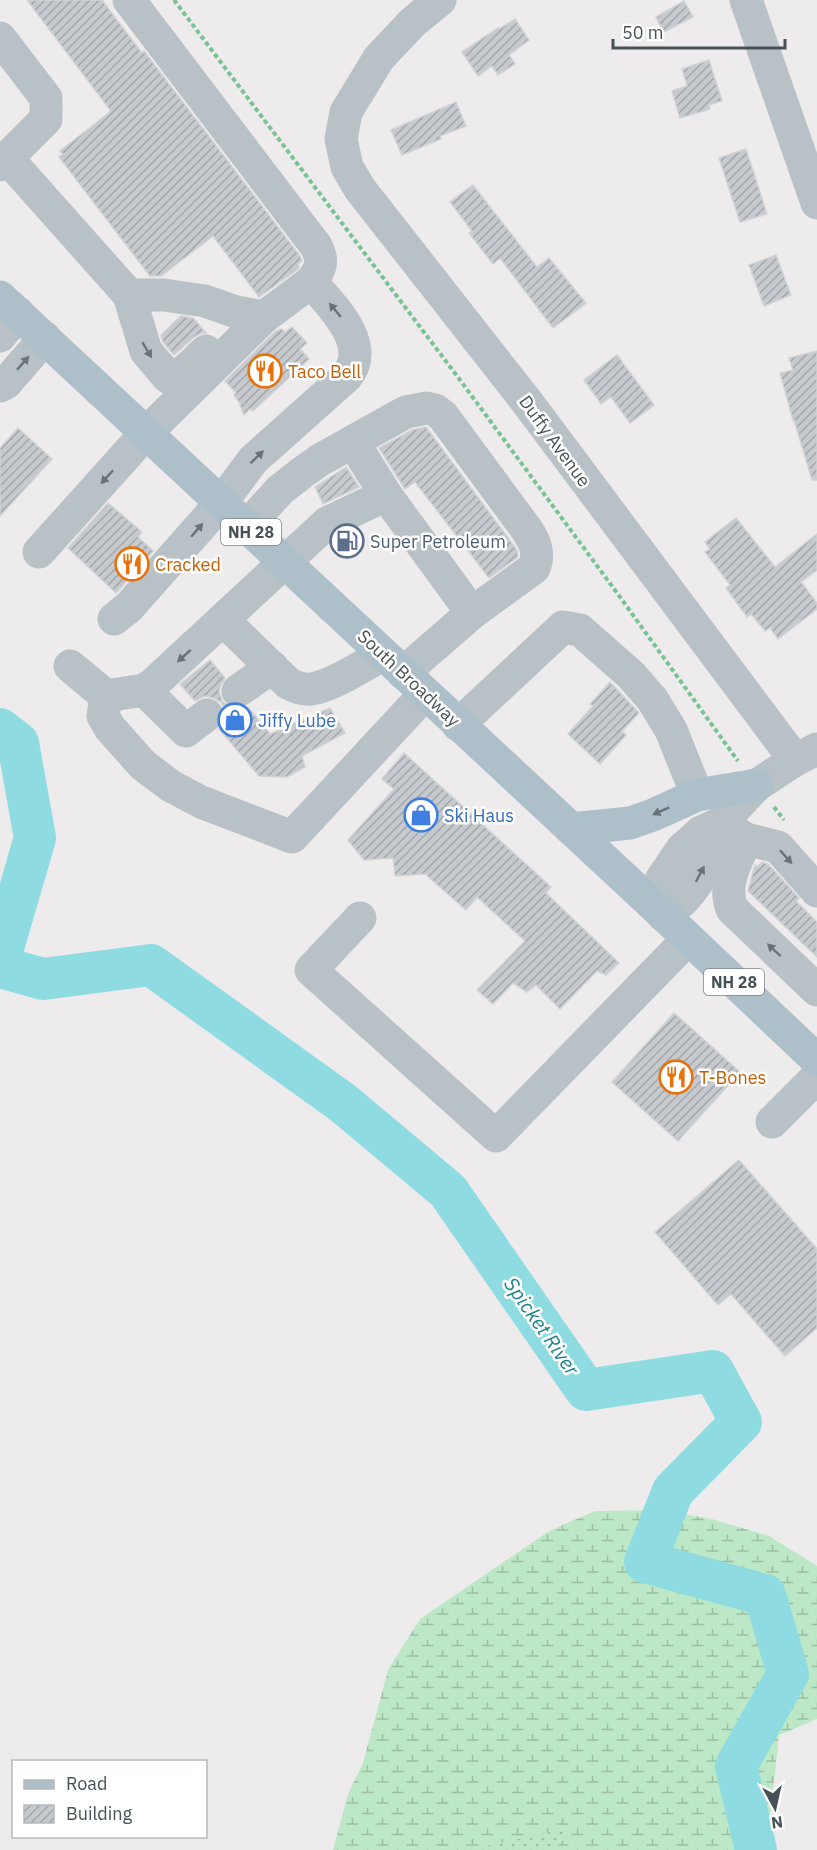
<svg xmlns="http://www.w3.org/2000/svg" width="817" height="1850" viewBox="0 0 817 1850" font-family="'IBM Plex Sans',sans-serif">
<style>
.wetland{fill:url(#wetland-marsh)}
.park{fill:url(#park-dots)}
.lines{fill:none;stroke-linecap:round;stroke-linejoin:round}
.river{stroke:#8edce1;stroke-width:42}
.building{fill:url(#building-hatch);stroke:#d0d3d6;stroke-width:1.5}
.path{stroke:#79c293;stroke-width:4;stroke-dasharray:4.5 3;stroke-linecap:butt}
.minor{stroke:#b8c2c6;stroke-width:33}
.major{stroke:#adbfc8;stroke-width:33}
.oneway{fill:#687378}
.oneway2{fill:#657278}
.labels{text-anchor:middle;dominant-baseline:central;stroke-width:5;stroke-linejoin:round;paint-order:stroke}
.shield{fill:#fff;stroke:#7e8589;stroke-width:1.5}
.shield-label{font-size:16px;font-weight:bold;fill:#465156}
.food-label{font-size:18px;fill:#c56008;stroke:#fff;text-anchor:start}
.street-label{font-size:18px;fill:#465156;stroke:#fff}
.service-label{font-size:18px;fill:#4e5e75;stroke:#fff;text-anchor:start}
.shop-label{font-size:18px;fill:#366cbe;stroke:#fff;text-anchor:start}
.water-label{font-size:20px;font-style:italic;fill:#198188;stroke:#fff}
</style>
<defs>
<pattern id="wetland-marsh" width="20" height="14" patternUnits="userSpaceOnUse" patternTransform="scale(1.5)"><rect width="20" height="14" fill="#bde8c7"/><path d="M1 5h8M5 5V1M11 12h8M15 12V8" fill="none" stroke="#9bbea4"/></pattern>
<pattern id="park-dots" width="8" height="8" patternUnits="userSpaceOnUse" patternTransform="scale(1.5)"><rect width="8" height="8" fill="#bde8c7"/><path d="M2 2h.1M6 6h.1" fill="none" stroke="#9bbea4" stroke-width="1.8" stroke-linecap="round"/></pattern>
<pattern id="building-hatch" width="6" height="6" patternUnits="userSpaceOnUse" patternTransform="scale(1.5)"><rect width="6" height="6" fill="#c6c9cd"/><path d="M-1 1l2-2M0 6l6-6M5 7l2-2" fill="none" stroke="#a3a6a9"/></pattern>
</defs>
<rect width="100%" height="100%" fill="#eeebec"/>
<!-- wetland -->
<path class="wetland" d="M661,1510L712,1519L769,1536L817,1566V1719L779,1735L769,1829L776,1850H333L348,1794L363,1763L388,1670L420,1619L549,1531L595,1511Z"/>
<!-- park -->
<path class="park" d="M579,1826L552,1850H467Z"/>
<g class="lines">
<!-- river -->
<g class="river">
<path d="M0,729L18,743L35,838L0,958"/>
<path d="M0,967L43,979L151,965L343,1103L448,1191L586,1390L713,1371L741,1422L673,1491L645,1562L765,1595L788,1674L736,1766L756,1850"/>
</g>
</g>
<!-- building -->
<g class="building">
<path d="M27,0H102L142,53L144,51L300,256L302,261L298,264L299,266L298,269L259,297L213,236L161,276H150L59,157L63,154L60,151L111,111Z"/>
<path d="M684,1L693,17L664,32L656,17Z"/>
<path d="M515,19L529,40L509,55L515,64L498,75L492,66L478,76L462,52L498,28L499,29Z"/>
<path d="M709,60L722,101L709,105L710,109L680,118L672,91L687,86L682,69Z"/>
<path d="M456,102L466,126L440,136L441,139L402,155L391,130Z"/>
<path d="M746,149L767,214L740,222L719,158Z"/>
<path d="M473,185L537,267L549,258L586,303L553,328L500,258L493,264L469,233L472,231L450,202Z"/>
<path d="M776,255L791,295L764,306L749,265Z"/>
<path d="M181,316L193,318L206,333H201L194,337L174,355L163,342L161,335Z"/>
<path d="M292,327L307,343L300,349L309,359L253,411L250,409L244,415L239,402L234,395L236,393L225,381L276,331L282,329L285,332Z"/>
<path d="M817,351V480H812L794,420H793L780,373L793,370L789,358Z"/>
<path d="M617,355L654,405L630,423L611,397L601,404L584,380Z"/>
<path d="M426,427L517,550L518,557L489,578L415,482L405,489L379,448L412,430Z"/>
<path d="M18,428L52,459L0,516V448Z"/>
<path d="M346,467L359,487L323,504L315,487Z"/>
<path d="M108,503L142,532L138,537L153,551L116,593L68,548Z"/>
<path d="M736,518L775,567L817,534V570L801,582L817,603V609L778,639L770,628L765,631L751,614L747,617L726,588L730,585L705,552L710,549L705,542Z"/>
<path d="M210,660L225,678L221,684L219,692L223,702L231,708L239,710L248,707L270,734L330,708L345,733L302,756L305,767L287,777L259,776L219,729L224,723L226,713L222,703L214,698L205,696L195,701L180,684Z"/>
<path d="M610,682L639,713L622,731L626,735L600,764L568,734L593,706L590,704Z"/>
<path d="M404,753L551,887L546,893L619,963L606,975L597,971L560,1009L536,985L527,992L513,983L493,1004L477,990L525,941L477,897L466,910L425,874L395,876L393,858L364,860L348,840L394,789L382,779Z"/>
<path d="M762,862L768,864L799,898L796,901L817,922V957L748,891L755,865L757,867Z"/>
<path d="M674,1013L740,1072L678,1141L612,1082Z"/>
<path d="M739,1160L817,1249V1328L785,1356L731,1294L718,1305L655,1232Z"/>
</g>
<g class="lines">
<!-- path -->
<g class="path">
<path d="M174,0L460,380L620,597L738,761"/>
<path d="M774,807L784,820"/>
</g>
<!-- minor -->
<g class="minor">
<path d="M129,0L316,246C324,261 321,269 311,282"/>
<path d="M440,0L413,22L379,58L346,112L341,139L347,167L360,189L527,402L795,760"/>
<path d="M746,0L817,203"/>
<path d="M0,38L46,98V119L7,158"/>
<path d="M0,165L7,158L129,295H164L205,301L236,312L264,317L311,282C332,306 373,345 346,377L253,460L221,503L129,607L114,619"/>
<path d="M129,295L146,351L168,377C184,376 195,361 206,351"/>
<path d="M0,336L18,313"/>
<path d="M0,386L6,383L45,338"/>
<path d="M353,442L386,495"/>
<path d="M246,527L280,490L303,472L320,460L395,418L406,412L427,408L435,410L443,416L527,530C535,542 540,553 534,568L472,613"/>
<path d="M39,552L146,433L264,317"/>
<path d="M223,620L288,683C295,687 302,690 311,689C333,686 363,665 383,655"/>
<path d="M70,666L106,696L103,716L110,728L143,765L171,786L201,802L292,837L425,694"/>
<path d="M144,690L186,731L207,715"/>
<path d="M238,691L272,667"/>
<path d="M106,696L144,690L152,685L327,523L386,495L472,613L403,673"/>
<path d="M458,725L563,627L580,630L631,675L652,699L671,730L697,795"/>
<path d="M727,827L746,839L778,847L817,891"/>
<path d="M746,839C737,862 722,883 732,909L817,990"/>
<path d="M651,903L661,880L682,849L701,832L721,823L757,785L795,760L817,749"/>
<path d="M663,915C671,909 680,904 686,897C704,877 715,848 721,823"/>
<path d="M360,918L311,970L496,1136L688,939"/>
<path d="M772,1122L817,1077"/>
</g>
<!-- major -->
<g class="major">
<path d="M0,297L651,903L817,1060"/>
<path d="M571,829L630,823L653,815L697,795L757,785"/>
</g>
</g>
<!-- one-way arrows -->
<defs><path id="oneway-solid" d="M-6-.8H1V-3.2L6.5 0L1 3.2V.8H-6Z" transform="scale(1.5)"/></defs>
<g class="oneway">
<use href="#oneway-solid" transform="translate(335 310) rotate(-130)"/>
<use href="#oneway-solid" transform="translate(147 350) rotate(59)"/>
<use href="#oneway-solid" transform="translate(23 363) rotate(-49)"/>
<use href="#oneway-solid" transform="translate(257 457) rotate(-44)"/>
<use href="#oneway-solid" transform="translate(107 477) rotate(132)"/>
<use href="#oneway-solid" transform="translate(197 530) rotate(-49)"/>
<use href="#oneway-solid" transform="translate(184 656) rotate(138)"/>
<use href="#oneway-solid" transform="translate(786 857) rotate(48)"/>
<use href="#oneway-solid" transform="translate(700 874) rotate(-62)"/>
<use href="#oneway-solid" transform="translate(774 950) rotate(-137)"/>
</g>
<use class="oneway2" href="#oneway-solid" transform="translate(661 811) rotate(156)"/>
<!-- icons -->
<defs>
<g id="restaurant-ring" transform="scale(1.725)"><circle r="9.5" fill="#fff" stroke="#e8710a" stroke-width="1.5"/><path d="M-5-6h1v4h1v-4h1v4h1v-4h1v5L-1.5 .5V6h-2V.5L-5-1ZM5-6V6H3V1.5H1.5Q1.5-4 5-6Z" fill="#e8710a"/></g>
<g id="fuel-ring" transform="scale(1.725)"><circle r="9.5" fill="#fff" stroke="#5c6f8a" stroke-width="1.5"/><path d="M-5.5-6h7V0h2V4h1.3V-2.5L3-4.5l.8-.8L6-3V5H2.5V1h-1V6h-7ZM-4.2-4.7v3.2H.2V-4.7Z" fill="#5c6f8a"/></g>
<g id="shop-ring" transform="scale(1.725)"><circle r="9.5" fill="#fff" stroke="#3f7fe0" stroke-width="1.5"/><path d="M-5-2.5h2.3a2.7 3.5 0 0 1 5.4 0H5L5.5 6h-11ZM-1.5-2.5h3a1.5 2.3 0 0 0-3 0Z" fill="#3f7fe0"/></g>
</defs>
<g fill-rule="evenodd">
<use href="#restaurant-ring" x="265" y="371"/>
<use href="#fuel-ring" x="347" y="541"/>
<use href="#restaurant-ring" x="132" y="564"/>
<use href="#shop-ring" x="235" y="720"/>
<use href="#shop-ring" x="421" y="815"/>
<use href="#restaurant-ring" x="676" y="1077"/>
</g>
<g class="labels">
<!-- shield labels -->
<g class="shield">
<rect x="221" y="519" width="60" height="26" rx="4.5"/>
<rect x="704" y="969" width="60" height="26" rx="4.5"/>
</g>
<g class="shield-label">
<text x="251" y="532">NH 28</text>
<text x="734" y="982">NH 28</text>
</g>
<!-- food labels -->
<g class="food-label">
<text x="288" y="371">Taco Bell</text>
<text x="155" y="564">Cracked</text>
<text x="699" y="1077">T-Bones</text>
</g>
<!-- street labels -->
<g class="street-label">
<text transform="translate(555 441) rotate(54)">Duffy Avenue</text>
<text transform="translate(409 678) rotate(43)">South Broadway</text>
</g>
<!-- service labels -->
<g class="service-label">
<text x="370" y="541">Super Petroleum</text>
</g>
<!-- shop labels -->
<g class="shop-label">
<text x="258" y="720">Jiffy Lube</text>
<text x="444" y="815">Ski Haus</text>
</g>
<!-- water labels -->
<g class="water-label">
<text transform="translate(542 1326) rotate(55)">Spicket River</text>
</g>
</g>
<!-- legend -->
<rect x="12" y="1760" width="195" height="78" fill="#ffffff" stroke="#b5b9bb" stroke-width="1.5"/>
<rect x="24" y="1780" width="30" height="9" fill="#adbfc8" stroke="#b5b9bb" stroke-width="1.5"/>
<text x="66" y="1790" font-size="18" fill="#465156">Road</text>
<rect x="24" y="1805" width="30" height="18" fill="url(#building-hatch)" stroke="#b5b9bb" stroke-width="1.5"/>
<text x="66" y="1820" font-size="18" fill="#465156">Building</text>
<!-- north arrow -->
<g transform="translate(775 1808) rotate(172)" stroke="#ffffff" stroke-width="4.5" paint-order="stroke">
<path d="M0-4.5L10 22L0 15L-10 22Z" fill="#465156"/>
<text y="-9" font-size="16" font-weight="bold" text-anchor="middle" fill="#465156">N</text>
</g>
<!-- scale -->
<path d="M613 39v9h172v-9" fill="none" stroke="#465156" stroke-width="3"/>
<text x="622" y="39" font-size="18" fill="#465156" stroke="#ffffff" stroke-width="4.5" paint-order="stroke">50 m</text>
</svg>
